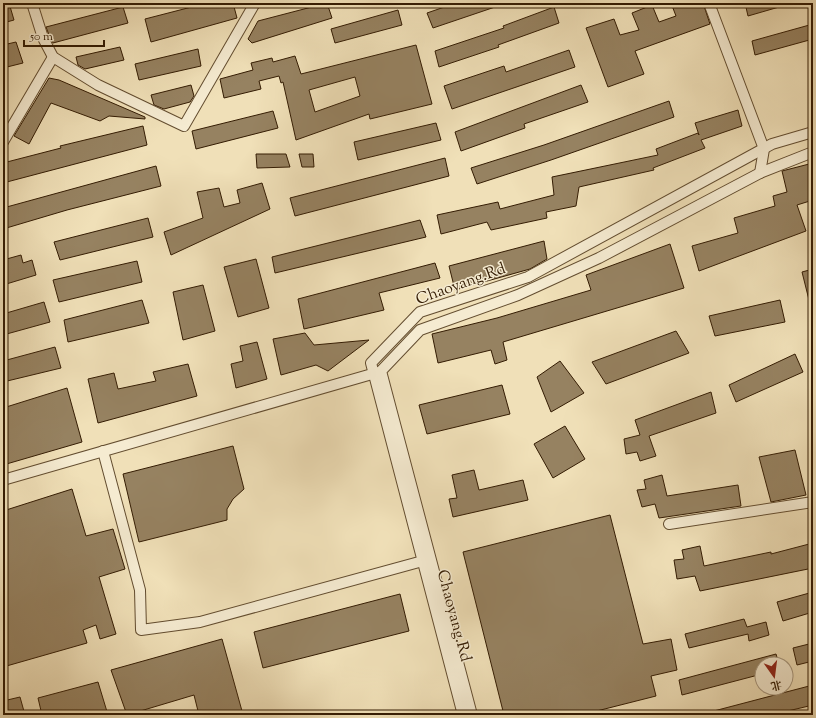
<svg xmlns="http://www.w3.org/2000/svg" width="816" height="718" viewBox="0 0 816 718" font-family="'Sorts Mill Goudy','Noto Serif SC',serif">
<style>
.building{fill:#968261;stroke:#341c03;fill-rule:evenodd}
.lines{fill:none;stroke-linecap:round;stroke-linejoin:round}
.minor-casing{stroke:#634d30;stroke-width:12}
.minor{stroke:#f5ebd1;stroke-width:10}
.labels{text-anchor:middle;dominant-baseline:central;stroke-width:3;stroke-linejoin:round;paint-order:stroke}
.street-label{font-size:16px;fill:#341c03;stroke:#f5ebd1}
</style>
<rect width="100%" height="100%" fill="#f0e0b8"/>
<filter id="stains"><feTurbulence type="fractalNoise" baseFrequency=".005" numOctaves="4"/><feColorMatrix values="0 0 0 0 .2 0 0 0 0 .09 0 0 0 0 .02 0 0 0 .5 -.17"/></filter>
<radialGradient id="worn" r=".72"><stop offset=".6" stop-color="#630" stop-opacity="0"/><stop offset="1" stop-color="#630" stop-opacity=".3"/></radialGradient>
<!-- building -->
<g class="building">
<path d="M3,3H9L14,20L3,23Z"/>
<path d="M207,3H233L237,18L151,42L145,19Z"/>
<path d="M327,3L332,18L252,43L248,39L258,21Z"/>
<path d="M456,3H501V5L433,28L427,13Z"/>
<path d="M671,3H703L710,24L635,51L644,74L608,87L586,28L614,19L620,35L639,30L632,13L652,5L659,22L676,16Z"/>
<path d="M745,3H786V5L748,16Z"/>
<path d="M123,7L128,23L53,43L49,35L46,27Z"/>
<path d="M554,7L559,23L498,45L499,47L439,67L435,51L504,28L503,26Z"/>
<path d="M398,10L402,25L335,43L331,29Z"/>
<path d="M813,24V39L755,55L752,41Z"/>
<path d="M16,42L23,63L3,68V45Z"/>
<path d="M416,45L432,104L370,119L369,114L296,140L283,82L281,83L279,76L259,81L261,89L224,98L220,79L253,70L251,63L272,58L273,62L295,56L301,74ZM355,77L360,96L315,112L309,90Z"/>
<path d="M120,47L124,60L85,69L78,65L76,57Z"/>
<path d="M198,49L201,66L139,80L135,64Z"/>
<path d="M569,50L575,67L452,109L444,86L504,66L506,72Z"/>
<path d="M49,78L59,80L145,117V119L109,116L100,121L51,103L29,144L14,136Z"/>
<path d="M191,85L194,96L190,102L164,109L154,105L151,95Z"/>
<path d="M581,85L588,102L524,124L525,128L461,151L455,132Z"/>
<path d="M669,101L674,117L551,160L477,184L471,168L544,145Z"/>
<path d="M738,110L742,126L701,140L705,148L653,168L654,170L579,187L576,206L546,212L547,218L491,230L487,222L441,234L437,215L498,202L500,209L554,195L552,177L658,155L656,149L698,133L699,135L695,123Z"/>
<path d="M273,111L278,128L196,149L192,131Z"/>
<path d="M436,123L441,140L358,160L354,142Z"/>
<path d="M143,126L147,145L3,183V163L61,148L60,146Z"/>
<path d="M256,154H286L290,167L257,168Z"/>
<path d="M299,154H313L314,167H302Z"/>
<path d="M445,158L449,176L295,216L290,198Z"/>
<path d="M813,163V200L797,205L806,231L699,271L692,246L738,233L734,218L775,206L773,196L787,192L782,171Z"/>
<path d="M156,166L161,186L67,210L3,229V208Z"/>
<path d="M262,183L270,209L171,255L164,232L203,218L197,192L219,188L224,207L240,203L237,190Z"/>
<path d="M148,218L153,237L60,260L54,242Z"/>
<path d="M420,220L426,237L275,273L272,257Z"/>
<path d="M544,241L547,259L530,269L455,290L449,266Z"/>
<path d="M670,244L684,288L503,342L507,360L495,364L491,350L438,363L432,334L497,318L591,290L586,275Z"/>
<path d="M21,255L23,263L32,260L36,275L3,285V269H5L3,260Z"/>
<path d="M256,259L269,308L238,317L224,267Z"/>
<path d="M137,261L142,282L59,302L53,280Z"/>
<path d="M435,263L440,278L379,293L384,310L304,329L298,299Z"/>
<path d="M813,269V303L810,304L802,272Z"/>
<path d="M203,285L215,331L183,340L173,292Z"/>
<path d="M142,300L149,323L68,342L64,320Z"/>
<path d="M780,300L785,322L715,336L709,316Z"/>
<path d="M44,302L50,322L3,335V314Z"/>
<path d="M676,331L689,353L606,384L592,362Z"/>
<path d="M305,333L314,345L369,340L328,371L316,365L281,375L273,339Z"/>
<path d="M257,342L267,379L236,388L231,364L243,361L240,346Z"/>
<path d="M55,347L61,368L3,382V361Z"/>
<path d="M795,354L803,372L736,402L729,385Z"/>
<path d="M560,361L584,393L551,412L537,377Z"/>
<path d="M188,364L197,396L98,423L88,379L114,373L118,389L156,381L153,372Z"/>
<path d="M502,385L510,414L427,434L419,405Z"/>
<path d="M67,388L82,442L3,465V408Z"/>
<path d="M711,392L716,413L649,436L656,456L640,461L637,452L626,454L624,439L640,435L635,420Z"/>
<path d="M565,426L585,459L553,478L534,444Z"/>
<path d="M233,446L244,489L233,499L227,509V520L139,542L123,474Z"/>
<path d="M795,450L806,495L771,502L759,457Z"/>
<path d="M474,470L479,490L523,480L528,500L453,517L449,499L457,498L452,475Z"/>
<path d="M662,475L667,496L738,485L741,506L659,518L655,504L642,507L637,490L646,489L644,480Z"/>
<path d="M72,489L86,536L113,529L125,569L99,577L116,634L100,639L96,625L83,630L87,643L3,667V511Z"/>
<path d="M610,515L643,644L671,639L677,670L651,676L656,696L581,715H504L463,552Z"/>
<path d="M813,543V568L700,591L695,576L677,579L674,560L684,559L682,550L700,546L704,566L771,552V554Z"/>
<path d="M813,592V612L783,621L777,602Z"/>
<path d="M400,594L409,631L263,668L254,632Z"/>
<path d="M744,619L747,627L766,622L769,635L749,641L748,634L689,648L685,634Z"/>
<path d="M222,639L242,711L225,715H199L194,695L127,715L111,670Z"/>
<path d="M813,643V661L797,665L793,648Z"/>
<path d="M776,654L779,664H762V674L682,695L679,680Z"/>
<path d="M98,682L108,715H42L38,698Z"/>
<path d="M813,685V705L771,715H710V712Z"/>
<path d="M20,697L25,715H3V701Z"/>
</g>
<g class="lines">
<!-- minor casing -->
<g class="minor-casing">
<g id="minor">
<path d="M32,3L43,38L53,57L98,85L184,126L255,3"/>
<path d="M709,3L764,149L760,173"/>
<path d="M3,142L53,57"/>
<path d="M103,451L140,590L141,630L200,622L430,559"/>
<path d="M3,480L379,372"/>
<path d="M669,524L813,502"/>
<path d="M463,715L371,363L420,312L528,277L772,144L813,132"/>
<path d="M472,715L381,371L420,330L518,295L599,258L760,173L813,152"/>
</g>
</g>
<!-- minor -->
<use href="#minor" class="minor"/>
</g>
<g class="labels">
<!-- street labels -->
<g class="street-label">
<text transform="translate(461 285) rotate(-20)">Chaoyang.Rd</text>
<text transform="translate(453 616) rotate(75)">Chaoyang.Rd</text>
</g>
</g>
<!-- margin -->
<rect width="816" height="718" fill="none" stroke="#f0e0b8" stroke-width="16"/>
<rect x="4" y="4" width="808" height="710" fill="none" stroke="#341c03" stroke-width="2"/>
<rect x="8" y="8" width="800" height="702" fill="none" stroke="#341c03"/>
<!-- north arrow -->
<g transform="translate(774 676) rotate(166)"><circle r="19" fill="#f5ebd1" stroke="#a8987f"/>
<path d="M0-3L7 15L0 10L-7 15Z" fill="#8f2418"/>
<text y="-6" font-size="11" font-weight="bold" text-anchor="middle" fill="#341c03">北</text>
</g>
<!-- scale -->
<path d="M24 40v6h80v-6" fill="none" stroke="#341c03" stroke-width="2"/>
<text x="30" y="40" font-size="12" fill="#341c03" stroke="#f5ebd1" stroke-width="3" paint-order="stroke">50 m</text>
<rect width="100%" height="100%" filter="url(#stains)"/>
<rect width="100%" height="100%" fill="url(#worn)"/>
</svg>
